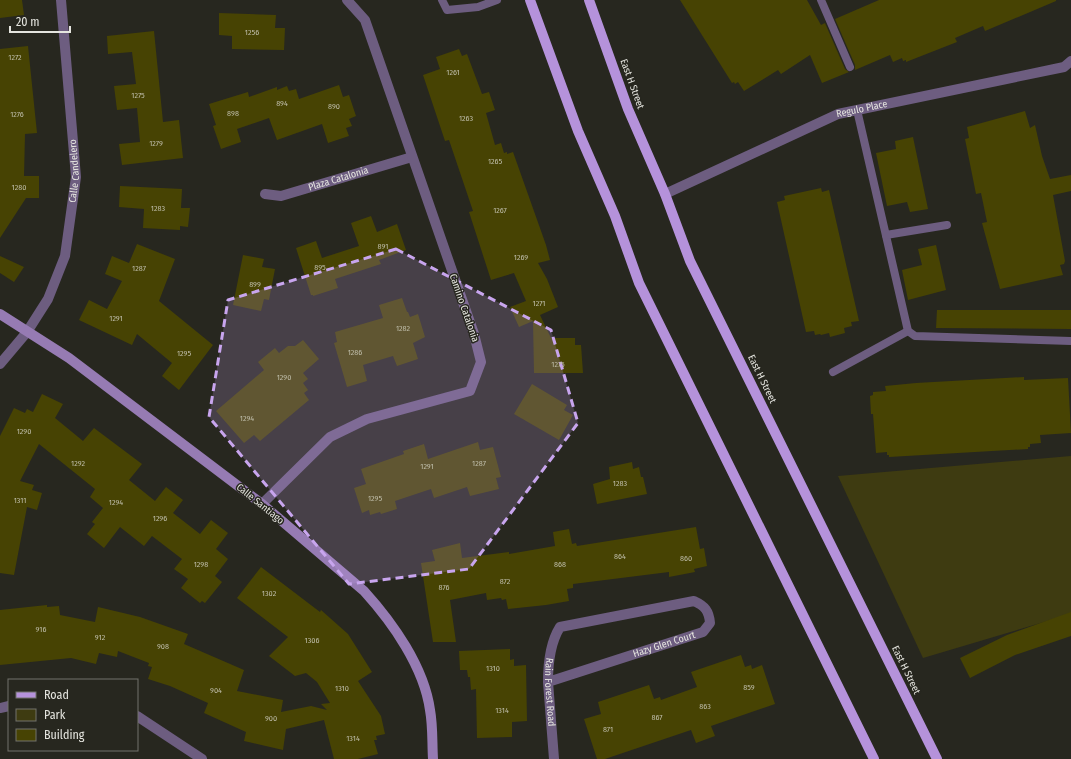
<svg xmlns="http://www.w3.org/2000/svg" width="1071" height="759" viewBox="0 0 1071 759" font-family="'Fira Sans Condensed',sans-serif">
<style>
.green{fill:#3e3b11}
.building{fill:#474303}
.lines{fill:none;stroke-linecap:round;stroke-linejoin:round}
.lane{stroke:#6d5d80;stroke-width:8}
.street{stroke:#6d5d80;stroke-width:10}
.secondary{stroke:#967bb3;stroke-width:10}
.primary{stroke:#b592db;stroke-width:10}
.marked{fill:#c8a5ee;fill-opacity:0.2;stroke:#c8a5ee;stroke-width:3;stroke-dasharray:8 5;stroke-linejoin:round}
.labels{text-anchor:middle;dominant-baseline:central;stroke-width:3;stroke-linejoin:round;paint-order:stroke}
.number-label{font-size:8px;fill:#bebca8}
.street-label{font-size:10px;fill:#e5e5df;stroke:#27271f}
</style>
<rect width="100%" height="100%" fill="#27271f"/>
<!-- green -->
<path class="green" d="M1071,456V614L923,658L838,476Z"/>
<!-- building -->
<g class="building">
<path d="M0,0H22L24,15L0,18Z"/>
<path d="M680,0H807L821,25L825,23L845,69L849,72L822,83L810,55L781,74L778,70L744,91L738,82L735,84L734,82L732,83Z"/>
<path d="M879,0H1056V1L985,31L983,26L955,38L957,42L906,62V60L903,61L902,58L893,62L890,55L855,70V65L835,19Z"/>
<path d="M219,13L276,15L275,28H285L284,50L232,49V36L219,35Z"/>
<path d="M154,31L163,122L179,120L183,158L122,165L119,144L140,142L137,108L117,110L114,86L136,84L132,52L108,54L107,36Z"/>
<path d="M28,46L37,133L25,134L24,176H39V198H26L0,238V49Z"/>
<path d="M459,49L462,56L467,54L482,94L489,92L495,110L486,113L495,145L501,143L504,153L507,152V154L513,152L546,245L550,260L538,263L547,279L558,307L540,315L551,338H575V345H581L583,373H534L533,321L519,327L510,307L526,301L514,273L491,280L469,212L473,211L449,140L445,141L423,75L440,69L436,57Z"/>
<path d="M339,85L343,97L349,95L356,116L349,119L352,126L346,128L349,136L328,143L322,124L277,140L269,118L237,129L241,142L221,149L213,126L216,125L209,104L248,92L249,97L277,87V90L287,86L289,91L296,89L299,99Z"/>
<path d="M1025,111L1030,128L1035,125L1042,156L1050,179L1071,175V191L1053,195L1065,261L1064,264L1060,265L1063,275L1000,289L982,223L987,222L981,193L976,194L965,139L969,138L967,127Z"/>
<path d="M913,137L928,209L910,212L907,202L887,206L876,153L896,149L895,141Z"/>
<path d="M120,186L182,189L181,208H190L188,227L180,226V230L143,228L144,209L119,207Z"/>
<path d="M821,188L822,192L829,190L859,321L851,322L852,326L844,328L845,333L830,337L829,333L821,335L820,334L815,335L814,331L806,332L777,202L785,200L784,196Z"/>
<path d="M371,216L377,232L397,224L406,250L379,260L381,264L335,279L338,288L313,296V295H311L296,248L316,241L322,258L359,246L351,223Z"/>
<path d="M137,244L175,259L159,301L213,345L179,390L162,376L172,363L137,334L132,345L79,320L89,300L107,309L122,281L105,274L112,256L129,263Z"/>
<path d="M936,245L946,290L908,300L902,270L922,265L918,249Z"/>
<path d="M243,255L264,259L262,267L275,269L269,300L264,299L261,311L233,305Z"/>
<path d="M0,256L24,267L14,282L0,273Z"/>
<path d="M402,298L407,312H408L410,317L418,314L425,337L413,343L418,359L397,366L393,356L363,365L367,381L347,387L334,343L337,342L335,332L383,318L379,305Z"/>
<path d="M937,310H1071V329L936,328Z"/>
<path d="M303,340L319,359L303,373L308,379L303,383L308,390L304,393L309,400L260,441L254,435L244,443L216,411L264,370L258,362L275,348L279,353L288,346H295Z"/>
<path d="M1024,377V380L1068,378L1071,433L1040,435L1041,443L1030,444V447H1028V449L889,457V455H887V452L876,453L873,414H871L870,396L873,395V392L886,391L885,386L916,383Z"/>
<path d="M532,384L567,405L564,410L573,415L559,440L514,414Z"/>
<path d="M42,394L63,404L55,418L83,441L94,428L142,464L129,480L155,501L166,487L183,500L173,513L200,534L211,520L228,533L216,549L228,559L215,576L222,582L205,603L202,601L200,603L181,588L188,579L174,569L182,559L152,536L144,546L120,527L104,548L87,534L95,524L92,522L103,508L90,497L95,489L39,444L20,481L34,485L32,490L42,493L37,510L27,507L14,575L0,573V436L14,408L25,413L27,409L33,412Z"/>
<path d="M478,442L480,450L493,447L501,477L496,478L499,489L470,496L467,487L434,498L431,489L395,501L397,509L381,514L380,512L370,515L369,510L362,513L354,488L366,484L361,469L404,454L403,451L424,444L428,459Z"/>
<path d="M632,462L633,469L639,467L641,477H643L647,494L597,504L593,484L610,479L609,467Z"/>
<path d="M696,527L700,549L704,548L707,566L694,569L695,572L669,577V572L573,584V588L567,589L569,601L546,605L508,609L506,599L502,600L501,598L487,600L486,593L450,600L456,642H433L421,563L435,561L432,550L460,543L462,558L509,552V554L555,546L553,532L569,529L572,544L576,543L577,546Z"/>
<path d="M261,567L320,612L321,610L348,634L372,672L358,681L381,716L385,734L376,736L377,740H374L378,754L358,759H334L324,720L286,729L283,750L244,741L246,732L204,713L208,703L170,686L148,679L152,667L148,666L149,663L118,651L117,657L99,653L96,664L71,658L0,665V610L47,605V607L59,606L60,615L95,622L98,607L140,617L188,634L184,644L244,670L237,691L283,700L281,712L311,706L327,710L321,704L330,703L317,682L306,673L295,676L269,656L288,637L237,598Z"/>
<path d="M1071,612V636L1015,655L970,678L960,658L1007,635Z"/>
<path d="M510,649V660L514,659V666L526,665L527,721L512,722V737L477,738L476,689L471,690L470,677H468L467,670H460L459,651Z"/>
<path d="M741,655L745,667L751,665L752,669L762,665L775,704L711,726L715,736L696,743L691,730L605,759H597L584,719L601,714L598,702L649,685L654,699L660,697L661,700L697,687L691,672Z"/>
</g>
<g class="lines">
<!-- lane -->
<g class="lane">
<path d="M442,0L447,10L478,7L497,0"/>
<path d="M821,0L850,67"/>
<path d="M857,110L908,331L915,336L1071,341"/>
<path d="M886,235L947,225"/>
<path d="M833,372L908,331"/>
</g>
<!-- street -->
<g class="street">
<path id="s1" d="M265,194L281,196L412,157"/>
<path id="s2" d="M665,194L838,114L1064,67L1071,61"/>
<path id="s3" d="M0,364L27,332L48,299L65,256L76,177L61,0"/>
<path d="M262,504L330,437L367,419L470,391L481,362L474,334L365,20L347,0"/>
<path id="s4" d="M548,682L703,632L710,623C709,611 705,606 694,601L560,627C550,643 548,662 548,682L554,759"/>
<path d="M0,708L9,706"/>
<path d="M137,716L202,759"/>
</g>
<!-- secondary -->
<path class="secondary" d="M0,314L69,358L262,504L364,591C393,623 424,667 430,710C433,726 432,743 433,759"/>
<!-- primary -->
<g class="primary">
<path d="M530,0L578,131L615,216L639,283L874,759"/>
<path d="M589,0L628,109L665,194L690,261L937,759"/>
</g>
</g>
<!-- marked area -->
<path class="marked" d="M396,249L551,330L578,423L469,569L349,584L209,417L228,300Z"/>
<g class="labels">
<!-- number labels -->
<g class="number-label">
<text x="252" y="32">1256</text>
<text x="15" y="57">1272</text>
<text x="453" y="72">1261</text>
<text x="138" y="95">1275</text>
<text x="282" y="103">894</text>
<text x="334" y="106">890</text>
<text x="233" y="113">898</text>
<text x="17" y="114">1276</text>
<text x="466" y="118">1263</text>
<text x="156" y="143">1279</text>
<text x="495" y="161">1265</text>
<text x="19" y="187">1280</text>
<text x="158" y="208">1283</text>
<text x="500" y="210">1267</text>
<text x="383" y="246">891</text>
<text x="521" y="257">1269</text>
<text x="320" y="267">895</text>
<text x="139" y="268">1287</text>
<text x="255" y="284">899</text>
<text x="539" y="303">1271</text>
<text x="116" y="318">1291</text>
<text x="403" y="328">1282</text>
<text x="355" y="352">1286</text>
<text x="184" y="353">1295</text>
<text x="558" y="364">1275</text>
<text x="284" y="377">1290</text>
<text x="247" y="418">1294</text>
<text x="24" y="431">1290</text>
<text x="78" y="463">1292</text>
<text x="479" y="463">1287</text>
<text x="427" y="466">1291</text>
<text x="620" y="483">1283</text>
<text x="375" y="498">1295</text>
<text x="20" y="500">1311</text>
<text x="116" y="502">1294</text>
<text x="160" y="518">1296</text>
<text x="620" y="556">864</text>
<text x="686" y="558">860</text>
<text x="201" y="564">1298</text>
<text x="560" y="564">868</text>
<text x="505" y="581">872</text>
<text x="444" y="587">876</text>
<text x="269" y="593">1302</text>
<text x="41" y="629">916</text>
<text x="100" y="637">912</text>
<text x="312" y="640">1306</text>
<text x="163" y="646">908</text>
<text x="493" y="668">1310</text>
<text x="749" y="687">859</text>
<text x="342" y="688">1310</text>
<text x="216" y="690">904</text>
<text x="705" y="706">863</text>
<text x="502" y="710">1314</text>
<text x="657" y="717">867</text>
<text x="271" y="718">900</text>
<text x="608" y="729">871</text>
<text x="353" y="738">1314</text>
</g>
<!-- street labels -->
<g class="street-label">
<text transform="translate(632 84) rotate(70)">East H Street</text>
<text stroke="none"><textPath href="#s2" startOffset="215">Regulo Place</textPath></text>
<text stroke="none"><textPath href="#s3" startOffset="213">Calle Candelero</textPath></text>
<text stroke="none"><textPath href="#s1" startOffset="76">Plaza Catalonia</textPath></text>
<text transform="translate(464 308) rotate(71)">Camino Catalonia</text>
<text transform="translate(762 379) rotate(64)">East H Street</text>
<text transform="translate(260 504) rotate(39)">Calle Santiago</text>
<text stroke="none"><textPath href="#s4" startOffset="122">Hazy Glen Court</textPath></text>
<text transform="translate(906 670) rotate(64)">East H Street</text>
<text stroke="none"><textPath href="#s4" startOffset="407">Rain Forest Road</textPath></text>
</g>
</g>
<!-- legend -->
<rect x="8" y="679" width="130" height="72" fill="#27271f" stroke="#73736c"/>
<rect x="16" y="692" width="20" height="6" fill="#b592db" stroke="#73736c"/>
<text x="44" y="699" font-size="12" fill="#e5e5df">Road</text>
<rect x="16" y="709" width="20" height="12" fill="#3e3b11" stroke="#73736c"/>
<text x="44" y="719" font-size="12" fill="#e5e5df">Park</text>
<rect x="16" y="729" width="20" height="12" fill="#474303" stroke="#73736c"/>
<text x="44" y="739" font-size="12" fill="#e5e5df">Building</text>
<!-- scale -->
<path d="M10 26v6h60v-6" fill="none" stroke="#e5e5df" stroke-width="2"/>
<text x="16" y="26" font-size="12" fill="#e5e5df" stroke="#27271f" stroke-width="3" paint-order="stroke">20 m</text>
</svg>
